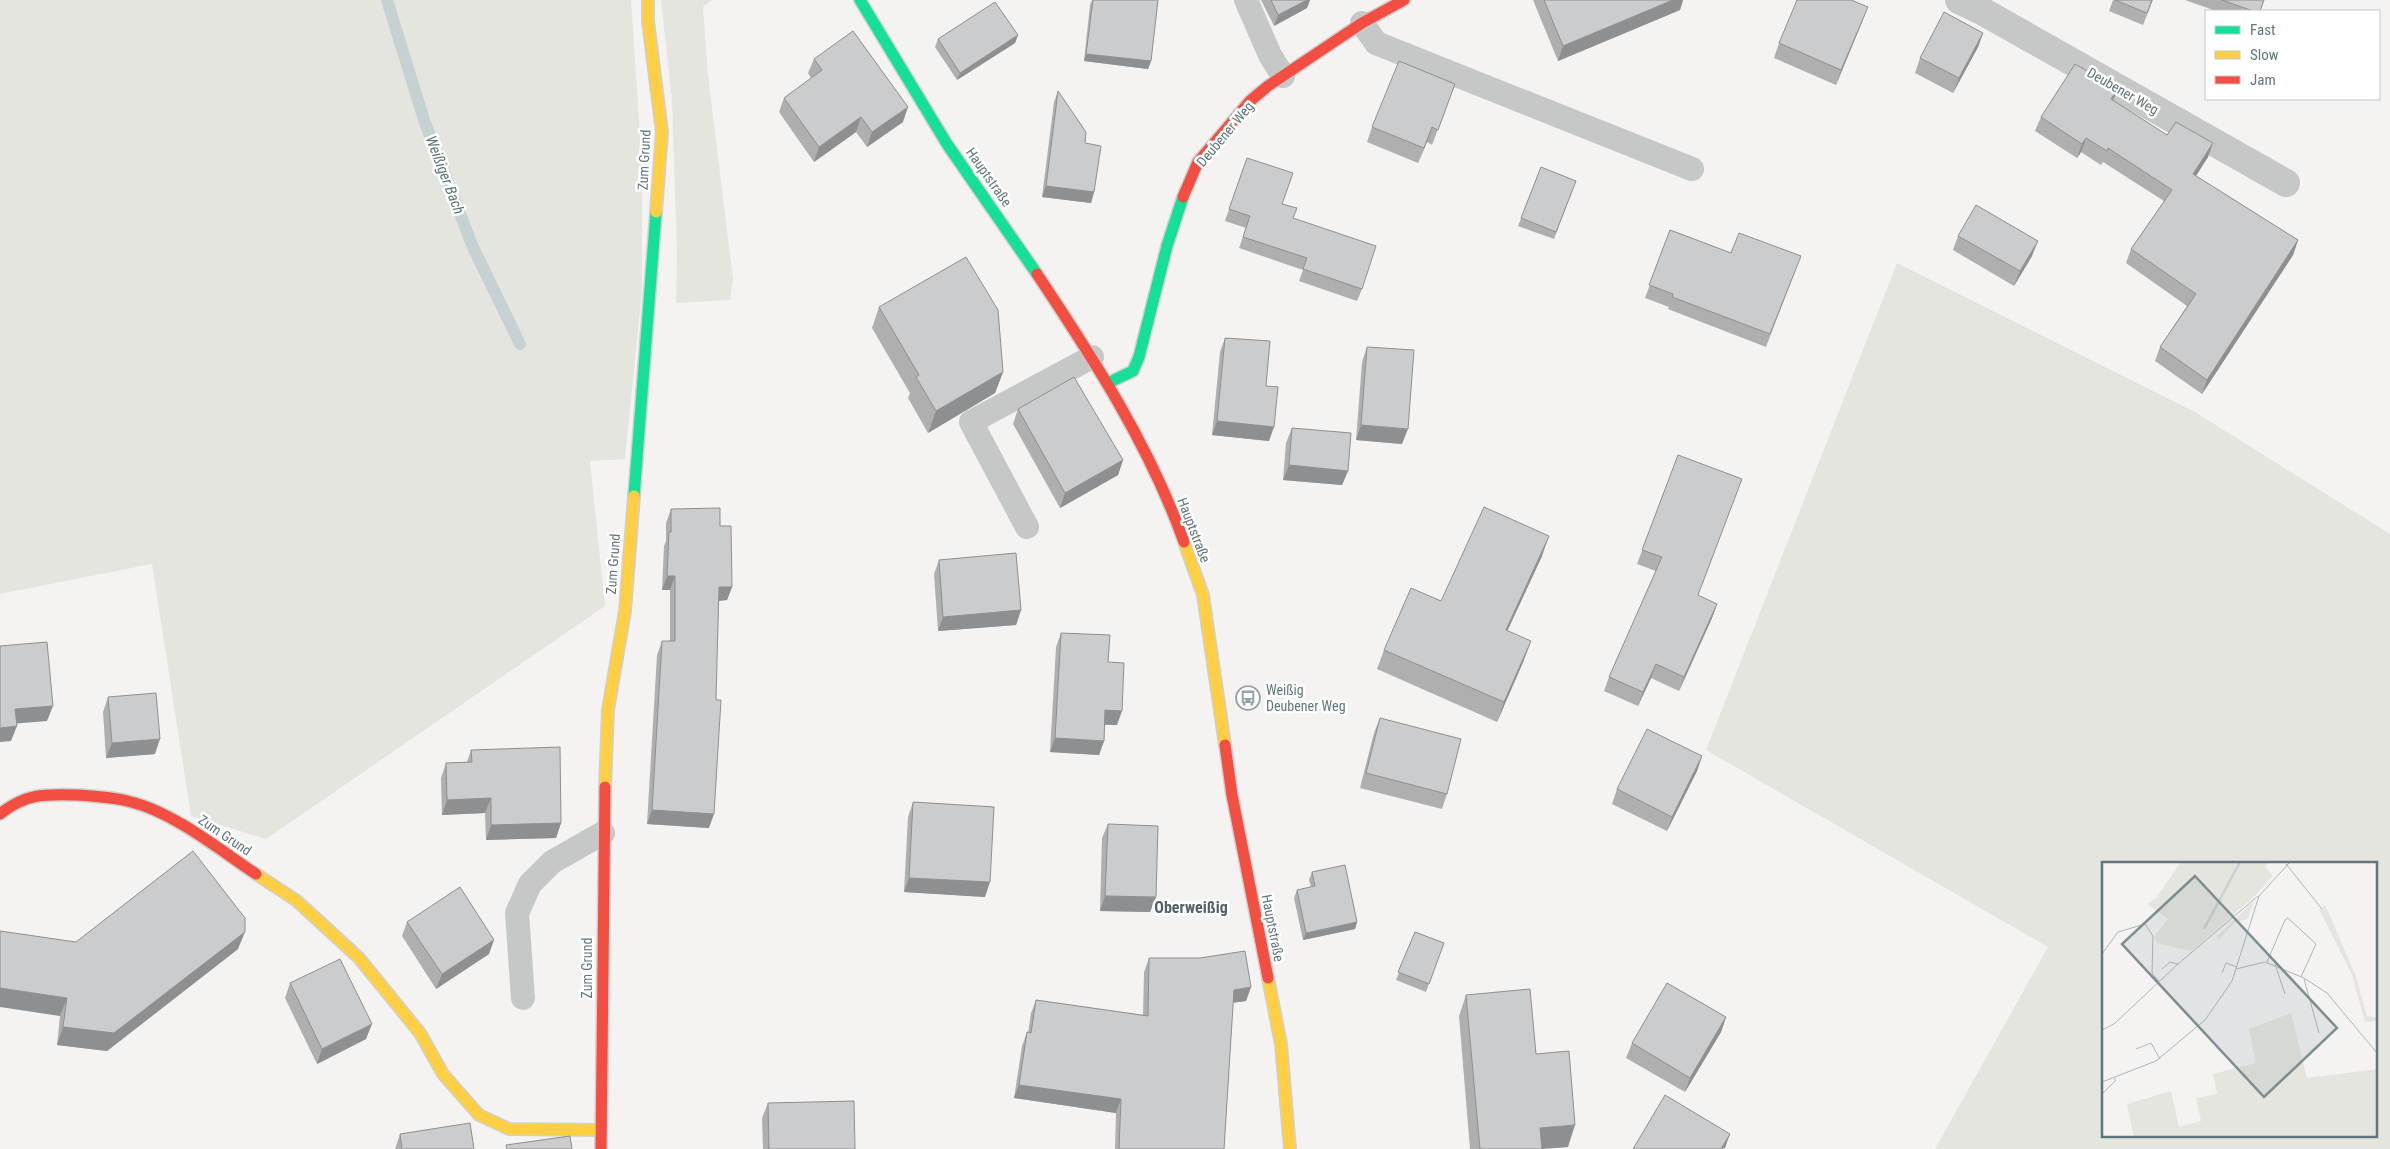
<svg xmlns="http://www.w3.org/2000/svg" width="2390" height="1149" viewBox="0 0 2390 1149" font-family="'Roboto Condensed',sans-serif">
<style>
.green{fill:#e4e5df;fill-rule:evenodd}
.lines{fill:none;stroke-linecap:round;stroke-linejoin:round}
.stream{stroke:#c6d2d2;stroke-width:12}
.fast-casing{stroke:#cfd0d0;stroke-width:14}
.slow-casing{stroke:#cfd0d0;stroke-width:14}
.jam-casing{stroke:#cfd0d0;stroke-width:14}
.lane{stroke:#c6c8c8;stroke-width:24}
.street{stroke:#c6c8c8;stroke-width:28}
.fast{stroke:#16e098;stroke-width:11}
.slow{stroke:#ffcf43;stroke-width:11}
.jam{stroke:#f24e42;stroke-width:11}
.wall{fill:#afafb0}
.shaded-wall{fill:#8e8f90}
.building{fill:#cbcccd;stroke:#8e8f90}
.labels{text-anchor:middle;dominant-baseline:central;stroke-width:5;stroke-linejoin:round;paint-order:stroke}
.street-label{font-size:14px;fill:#60767c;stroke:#fff}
.poi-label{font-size:14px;fill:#60767c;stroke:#fff;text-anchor:start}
.water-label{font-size:15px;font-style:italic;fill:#5a7678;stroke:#fff}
.quarter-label{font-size:16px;font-weight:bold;fill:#526267;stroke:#fff}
.inset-river{fill:none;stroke:#c6d2d2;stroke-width:2.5}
.inset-road{fill:none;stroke:#acb6b8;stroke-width:1}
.view{fill:#7d8e93;fill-opacity:0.15;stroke:#7d8e93;stroke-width:2.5}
.inset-edge{fill:none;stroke:#60767c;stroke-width:2.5}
</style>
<rect width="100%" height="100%" fill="#f4f3f2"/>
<!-- green -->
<g class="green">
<path d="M0,0H631L642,165V291L625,459L590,461L605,606L266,839L191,816L152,564L0,594Z"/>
<path d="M661,0H712L703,7L708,75L733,279L730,300L676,303L677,252L672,100Z"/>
<path d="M1897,263L2195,412L2390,534V1149H1935L2048,947L1706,750ZM2104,863H2376V1135H2104Z"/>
</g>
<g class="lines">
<!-- stream -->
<path class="stream" d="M387,0L424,120L472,245L520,344"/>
<!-- fast casing -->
<g class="fast-casing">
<g id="fast">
<path d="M860,0L947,144L1037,274"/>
<path d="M1108,383L1133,371L1139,357L1167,246L1183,197"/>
<path d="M634,496L656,212"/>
</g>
</g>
<!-- slow casing -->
<g class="slow-casing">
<g id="slow">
<path d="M648,0V21L662,132L656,212"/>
<path d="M1184,542L1203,595L1225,745"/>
<path d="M605,787L608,710L625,611L634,496"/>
<path d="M256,874L297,901L359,958L420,1033L443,1074L479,1115L509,1129L601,1130"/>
<path d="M1268,978L1281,1044L1290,1149"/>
</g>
</g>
<!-- jam casing -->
<g class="jam-casing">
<g id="jam">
<path d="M1183,197L1198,162L1250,101L1268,86L1362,23L1404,0"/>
<path d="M1037,274C1093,358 1150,446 1184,542"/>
<path d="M1225,745L1232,795L1268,978"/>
<path d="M0,814C25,794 43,794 75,795C93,796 113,797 131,802C173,812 220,850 256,874"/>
<path d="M601,1149L605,787"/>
</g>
</g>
<!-- lane -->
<g class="lane">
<path d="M1246,0L1270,55L1283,76"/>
<path d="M1362,23L1376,43L1692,169"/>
<path d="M1027,527L971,422L1092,357"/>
<path d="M523,998L517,913L530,884L552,862L603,833"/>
</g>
<!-- street -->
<path class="street" d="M1959,0L1982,11L2286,183"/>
<!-- fast -->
<use href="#fast" class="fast"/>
<!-- slow -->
<use href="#slow" class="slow"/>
<!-- jam -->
<use href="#jam" class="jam"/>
</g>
<!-- wall -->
<g class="wall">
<path d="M1092,0H1158L1151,61L1148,69L1084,61L1090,5Z"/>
<path d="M1261,0H1310L1307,8L1274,26Z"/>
<path d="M1533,0H1683L1680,10L1558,61Z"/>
<path d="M2113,0H2153L2143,25L2109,11Z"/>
<path d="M2185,0H2264L2260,11H2216Z"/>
<path d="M1862,22L1836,85L1774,58L1779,43Z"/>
<path d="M1983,33L1978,47L1953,93L1915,73L1920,58Z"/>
<path d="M1018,35L1015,43L957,80L935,47L938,39Z"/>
<path d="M814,59L903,122L867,147L856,132L814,162L779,112L784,98L811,78L808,73Z"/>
<path d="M1455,84L1432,145L1427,142L1418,163L1367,142L1372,127Z"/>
<path d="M1058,91L1085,143L1094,192L1091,203L1042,197L1054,102Z"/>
<path d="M2113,101L2167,135L2208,157L2196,176L2298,240L2293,255L2202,394L2155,361L2160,347L2187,306L2126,263L2131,249L2164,201L2103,162L2101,165L2081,152L2077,158L2035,131L2041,117Z"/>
<path d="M1247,158L1293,218L1362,289L1357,301L1299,281L1303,270L1239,248L1246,228L1225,221Z"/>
<path d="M1541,167L1576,181L1554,239L1518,226Z"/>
<path d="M1670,230L1731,253L1796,269L1766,347L1668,309L1669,307L1645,298Z"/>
<path d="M1958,236L2032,256L2014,286L1953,250Z"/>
<path d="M879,307L1003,372L995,393L928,433L908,398L910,393L872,328Z"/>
<path d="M1225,338L1266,386L1269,441L1212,435L1220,352Z"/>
<path d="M1367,347L1402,444L1356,440L1362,362Z"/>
<path d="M1018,409L1123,460L1118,475L1060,508L1013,424Z"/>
<path d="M1292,428L1348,471L1342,485L1283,480L1286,443Z"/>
<path d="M1678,455L1698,596L1717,604L1712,618L1679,691L1651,678L1638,706L1604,691L1609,677L1656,571L1637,564Z"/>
<path d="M671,509L720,526L732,587L727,600L719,601L709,828L647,824L657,655L662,641H670V590H662L664,546L666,541V523Z"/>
<path d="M1542,556L1507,631L1524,660L1497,722L1377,669L1384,650L1441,601Z"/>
<path d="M939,560L1021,610L1016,625L938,631L934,574Z"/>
<path d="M1061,633L1108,662L1117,725H1105L1104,741L1099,755L1050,752L1056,647Z"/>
<path d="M108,697L155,754L106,758L103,712Z"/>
<path d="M1380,718L1447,794L1442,809L1360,788L1374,733Z"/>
<path d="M471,750L561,823L556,838L486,840L485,813L442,815L441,778L446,763L467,762Z"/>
<path d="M1702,756L1697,771L1667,831L1612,804L1617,789Z"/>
<path d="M913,802L985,897L904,892L908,817Z"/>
<path d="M1108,824L1156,897L1150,912L1100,911L1102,838Z"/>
<path d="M1312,872L1357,922L1355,929L1303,940L1294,898L1297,890L1311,887L1309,880Z"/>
<path d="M407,922L489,954L436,989L402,936Z"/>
<path d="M1415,932L1444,943L1426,992L1396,980Z"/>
<path d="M76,942L238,949L107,1051L57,1045L60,1016Z"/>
<path d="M1149,958L1251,987L1246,1001L1233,1003L1224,1149H1115L1116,1113L1014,1098L1022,1046L1027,1032L1028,1033L1031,1013L1036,1000L1143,1015L1144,972Z"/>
<path d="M290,983L366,1039L317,1064L285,998Z"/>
<path d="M1466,995L1568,1147L1542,1149H1470L1459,1016Z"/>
<path d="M1726,1017L1721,1032L1685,1092L1626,1058L1632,1043Z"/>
<path d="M768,1103L855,1149H763L762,1118Z"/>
<path d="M400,1134L474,1149H395Z"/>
</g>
<!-- shaded-wall -->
<g class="shaded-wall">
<path d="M1307,0H1310L1307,8L1274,26L1278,15Z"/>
<path d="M1673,0H1683L1680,10L1558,61L1563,46Z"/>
<path d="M1868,7L1862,22L1836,85L1841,70Z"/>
<path d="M1983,33L1978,47L1953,93L1959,78Z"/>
<path d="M1018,35L1015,43L957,80L960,73Z"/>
<path d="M1086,54L1151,61L1148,69L1084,61Z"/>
<path d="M2118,89L2112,103L2111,99Z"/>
<path d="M908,107L903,122L867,147L872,132Z"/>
<path d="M861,117L856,132L814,162L819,147Z"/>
<path d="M1432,127L1427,142L1418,163L1424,148Z"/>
<path d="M2086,138L2081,152L2077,158L2082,144Z"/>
<path d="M2213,143L2208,157L2188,188L2193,174Z"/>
<path d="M1046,186L1094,192L1091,203L1042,197Z"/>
<path d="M2298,240L2293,255L2202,394L2207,380Z"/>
<path d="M2038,241L2032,256L2014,286L2020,271Z"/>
<path d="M1003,372L995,393L928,433L936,411Z"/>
<path d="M1217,421L1274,427L1269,441L1212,435Z"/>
<path d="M1361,425L1408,429L1402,444L1356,440Z"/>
<path d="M1123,460L1118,475L1060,508L1065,493Z"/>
<path d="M1289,465L1348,471L1342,485L1283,480Z"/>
<path d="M1549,536L1542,556L1499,649L1506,630Z"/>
<path d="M667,576H675L670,590H662Z"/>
<path d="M719,587H732L727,600L714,601Z"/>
<path d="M1717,604L1712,618L1679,691L1684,677Z"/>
<path d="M1021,610L1016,625L938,631L943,617Z"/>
<path d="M1531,641L1524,660L1497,722L1504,702Z"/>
<path d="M1656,664L1651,678L1638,706L1643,692Z"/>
<path d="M53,706L47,721L10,724L15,709Z"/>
<path d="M1105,710L1122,711L1117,725L1100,724Z"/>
<path d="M17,726L11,741L0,742V728Z"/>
<path d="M1055,738L1104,741L1099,755L1050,752Z"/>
<path d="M160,739L155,754L106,758L112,743Z"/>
<path d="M1702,756L1697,771L1667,831L1672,817Z"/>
<path d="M491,798L485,813L442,815L447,800Z"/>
<path d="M652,810L714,814L709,828L647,824Z"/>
<path d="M561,823L556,838L486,840L491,825Z"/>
<path d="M909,878L990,882L985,897L904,892Z"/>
<path d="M1105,896L1156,897L1150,912L1100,911Z"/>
<path d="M1357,922L1355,929L1303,940L1306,933Z"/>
<path d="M245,932L238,949L107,1051L57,1045L63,1027Z"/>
<path d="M494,940L489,954L436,989L442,974Z"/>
<path d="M1251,987L1246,1001L1229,1003L1234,990Z"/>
<path d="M0,988L67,998L60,1016L0,1007Z"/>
<path d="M1726,1017L1721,1032L1685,1092L1690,1078Z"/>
<path d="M372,1024L366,1039L317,1064L322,1049Z"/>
<path d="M1019,1085L1121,1099L1116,1113L1014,1098Z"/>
<path d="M1575,1125L1568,1147L1538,1149L1540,1128Z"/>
<path d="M1730,1134L1725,1148L1721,1149Z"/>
</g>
<!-- building -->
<g class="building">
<path d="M1093,0H1158L1151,61L1086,54Z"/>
<path d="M1271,0H1307L1278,15Z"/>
<path d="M1544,0H1673L1563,46Z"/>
<path d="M1797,0H1851L1868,7L1841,70L1779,43Z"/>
<path d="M2115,0H2152L2147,13Z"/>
<path d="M2222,0H2264L2260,11H2253Z"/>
<path d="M995,2L1018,35L960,73L938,39Z"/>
<path d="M1944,12L1983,33L1959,78L1920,58Z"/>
<path d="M853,31L908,107L872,132L861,117L819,147L784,98L822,70L814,59Z"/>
<path d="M1399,61L1455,84L1438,130L1432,127L1424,148L1372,127Z"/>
<path d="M2075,64L2118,89L2111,99L2167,135L2176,122L2213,143L2193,174L2298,240L2207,380L2160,347L2196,294L2131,249L2172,190L2108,148L2107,151L2086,138L2082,144L2041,117Z"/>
<path d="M1058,91L1086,132L1085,143L1101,146L1094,192L1046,186Z"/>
<path d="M1247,158L1293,173L1282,204L1297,208L1293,218L1376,246L1362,289L1303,269L1307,258L1243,237L1250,216L1229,209Z"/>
<path d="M1541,167L1576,181L1556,232L1521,218Z"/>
<path d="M1976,205L2038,241L2020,271L1958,236Z"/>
<path d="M1670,230L1731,253L1739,233L1801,256L1770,334L1672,297L1673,294L1649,285Z"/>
<path d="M966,257L998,310L1003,372L936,411L916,377L919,375L879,307Z"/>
<path d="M1225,338L1270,341L1266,386L1278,387L1274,427L1217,421Z"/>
<path d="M1367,347L1414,350L1408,429L1361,425Z"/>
<path d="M1074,377L1123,460L1065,493L1018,409Z"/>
<path d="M1292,428L1351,433L1348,471L1289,465Z"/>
<path d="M1678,455L1742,479L1698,595L1717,604L1684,677L1656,664L1643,692L1609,677L1662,557L1642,550Z"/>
<path d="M1484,507L1549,536L1506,630L1531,641L1504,702L1384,650L1411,588L1441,601Z"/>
<path d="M720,508V526H731L732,587H719L716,700H721L714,814L652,810L662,641H675V576H667L669,532H671V509Z"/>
<path d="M1016,553L1021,610L943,617L939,560Z"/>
<path d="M1061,633L1110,635L1108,662L1124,663L1122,711L1105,710L1104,741L1055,738Z"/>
<path d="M47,642L53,706L15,709L17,726L0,728V646Z"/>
<path d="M156,693L160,739L112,743L108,697Z"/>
<path d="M1380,718L1461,739L1447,794L1366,773Z"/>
<path d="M1647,729L1702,756L1672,817L1617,789Z"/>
<path d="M560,747L561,823L491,825V798L447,800L446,763L472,762L471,750Z"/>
<path d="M913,802L994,807L990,882L909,878Z"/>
<path d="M1108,824L1158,826L1156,897L1105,896Z"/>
<path d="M193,851L245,918V932L114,1033L63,1027L67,998L0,988V931L76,942Z"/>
<path d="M1345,865L1357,922L1306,933L1297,890L1315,886L1312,872Z"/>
<path d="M460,887L494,940L442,974L407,922Z"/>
<path d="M1415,932L1444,943L1429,984L1398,972Z"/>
<path d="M1245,951L1251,987L1234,990L1224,1149H1119L1121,1099L1019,1085L1027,1032L1031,1033L1036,1000L1148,1016L1149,958H1200Z"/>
<path d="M340,959L372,1024L322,1049L290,983Z"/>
<path d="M1667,983L1726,1017L1690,1078L1632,1043Z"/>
<path d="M1530,989L1536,1054L1569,1051L1575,1125L1540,1128L1542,1149H1480L1466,995Z"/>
<path d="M1665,1095L1730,1134L1721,1149H1633Z"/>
<path d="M854,1101L855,1149H769L768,1103Z"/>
<path d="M470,1123L474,1149H402L400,1134Z"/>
<path d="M570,1136L572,1149H507L506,1145Z"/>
</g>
<!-- icons -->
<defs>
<g id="bus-ring" transform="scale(1.25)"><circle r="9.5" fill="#fff" stroke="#94a2a5" stroke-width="1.5"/><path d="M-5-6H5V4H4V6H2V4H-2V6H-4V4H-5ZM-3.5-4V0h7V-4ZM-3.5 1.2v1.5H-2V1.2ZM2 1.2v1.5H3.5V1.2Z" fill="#94a2a5"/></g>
</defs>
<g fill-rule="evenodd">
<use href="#bus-ring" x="1248" y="698"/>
</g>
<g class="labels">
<!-- street labels -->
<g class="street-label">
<text transform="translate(2123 91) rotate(30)">Deubener Weg</text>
<text transform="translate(1225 134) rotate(-50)">Deubener Weg</text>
<text transform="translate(644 160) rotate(-87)">Zum Grund</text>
<text transform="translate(989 177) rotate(55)">Hauptstraße</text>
<text transform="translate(1194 530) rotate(69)">Hauptstraße</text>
<text transform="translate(613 564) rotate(-86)">Zum Grund</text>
<text transform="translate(225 835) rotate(34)">Zum Grund</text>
<text transform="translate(1273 928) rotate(79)">Hauptstraße</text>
<text transform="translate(587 968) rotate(-90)">Zum Grund</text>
</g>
<!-- poi labels -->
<g class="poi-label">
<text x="1266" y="690">Weißig<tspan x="1266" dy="16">Deubener Weg</tspan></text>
</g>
<!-- water labels -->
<g class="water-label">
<text transform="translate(445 175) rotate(69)">Weißiger Bach</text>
</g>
<!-- quarter labels -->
<g class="quarter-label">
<text x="1191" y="907">Oberweißig</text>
</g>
</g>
<!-- overview -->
<g transform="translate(2102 862)">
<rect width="275" height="275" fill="#f4f3f2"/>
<path d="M79,0H167L163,5L171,13L156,31L90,89L55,81L52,75L66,57L45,42L54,36ZM153,38L145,58L134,59L117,78L114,75ZM223,43L253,112L265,154L275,156V159L263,160L250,113L217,47ZM189,151L205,216L275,207V274L32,275L25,242L69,229L77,265L99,259L94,236L115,232L111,212L154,201L147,167Z" fill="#e4e5df"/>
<path class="inset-river" d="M102,67L138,0"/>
<path class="inset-road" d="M184,2L220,47M0,92L16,70L43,62L51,74L50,111L57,120M165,100L183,58L186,56L214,82L199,115M173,102L183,132M60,107L68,100L76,102M134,107L163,100L202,116L225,131L275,191M120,111L124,101L135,105M202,117L217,171M0,168L12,162L76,102L156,34M34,187L49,181L58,197M0,220L54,199L103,158L130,119L157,34L188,0M0,232L14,218L12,216"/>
<path class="view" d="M93,14L235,166L162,235L20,82Z"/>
<rect width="275" height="275" class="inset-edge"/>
</g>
<!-- legend -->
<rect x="2205" y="10" width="175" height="90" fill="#ffffff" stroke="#bfc8cb"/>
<rect x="2215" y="26" width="25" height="8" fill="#16e098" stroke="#bfc8cb"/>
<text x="2250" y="35" font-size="15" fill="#60767c">Fast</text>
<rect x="2215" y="51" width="25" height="8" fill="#ffcf43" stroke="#bfc8cb"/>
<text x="2250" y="60" font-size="15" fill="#60767c">Slow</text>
<rect x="2215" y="76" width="25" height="8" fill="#f24e42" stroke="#bfc8cb"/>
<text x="2250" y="85" font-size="15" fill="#60767c">Jam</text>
</svg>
